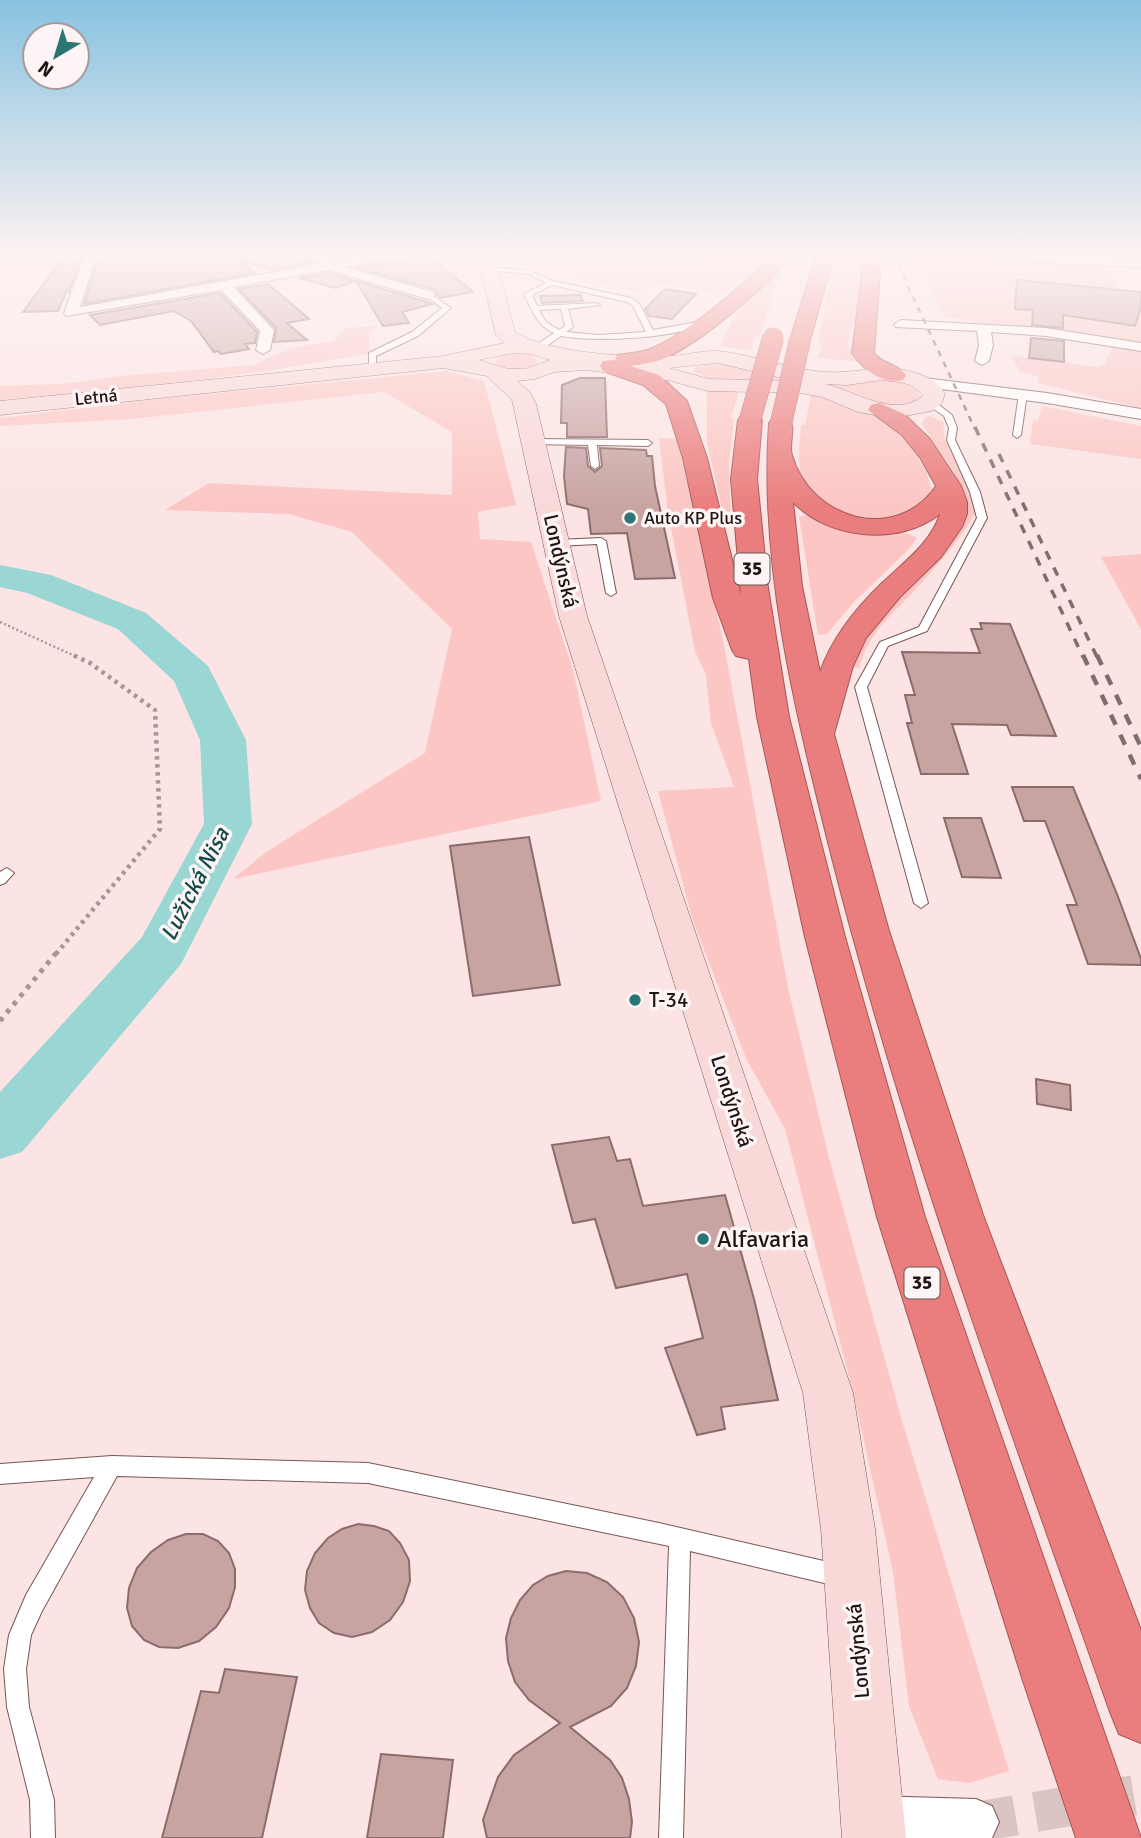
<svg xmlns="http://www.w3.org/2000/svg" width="1141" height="1838" viewBox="0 0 1141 1838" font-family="Signika,sans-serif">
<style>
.green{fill:#fbc6c4}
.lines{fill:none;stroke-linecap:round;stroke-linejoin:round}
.river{fill:#99d6d4;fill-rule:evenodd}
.building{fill:#c7a4a2;stroke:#8c6c6a;stroke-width:2}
.street-tunnel{stroke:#dac5c4;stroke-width:40;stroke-dasharray:40 20;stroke-linecap:butt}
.lane-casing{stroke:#775756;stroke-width:2}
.street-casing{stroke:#775756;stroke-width:2}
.secondary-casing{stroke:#775756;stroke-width:1}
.highway-casing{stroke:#a45858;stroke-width:2}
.path-far2{stroke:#a89594;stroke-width:2.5;stroke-dasharray:2 2.5;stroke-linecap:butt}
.path-far1{stroke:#a89594;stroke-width:4.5;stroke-dasharray:3.5 4.5;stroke-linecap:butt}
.path{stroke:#a89594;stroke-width:5;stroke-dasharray:4.5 6;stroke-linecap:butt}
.lane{fill:#fff;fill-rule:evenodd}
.street{fill:#fff;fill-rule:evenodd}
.secondary{fill:#f9d8d8;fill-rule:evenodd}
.highway{fill:#ea7d7d;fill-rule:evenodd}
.rail-far2{stroke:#7f6e6e;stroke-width:2.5;stroke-dasharray:6 6;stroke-linecap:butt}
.rail-far1{stroke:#7f6e6e;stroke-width:3.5;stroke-dasharray:9 9;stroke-linecap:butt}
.rail{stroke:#7f6e6e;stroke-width:4.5;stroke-dasharray:11 11;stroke-linecap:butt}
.highway-bridge-casing{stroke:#a45858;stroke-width:22;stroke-linecap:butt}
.highway-bridge{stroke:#ea7d7d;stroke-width:21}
.poi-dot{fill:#2c7574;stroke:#fdf5f5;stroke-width:2.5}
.labels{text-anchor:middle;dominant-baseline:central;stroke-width:7;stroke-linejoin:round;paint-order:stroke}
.far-street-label{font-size:18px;fill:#211414;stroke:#fdf5f5}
.far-poi-label{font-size:18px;fill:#211414;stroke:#fdf5f5;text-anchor:start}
.shield{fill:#fdf5f5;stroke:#635858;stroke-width:2}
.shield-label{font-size:19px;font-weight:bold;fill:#211414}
.street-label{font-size:21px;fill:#211414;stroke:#fdf5f5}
.poi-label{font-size:21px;fill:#211414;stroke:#fdf5f5;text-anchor:start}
.water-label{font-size:23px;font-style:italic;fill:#134948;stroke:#fdf5f5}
.near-poi-label{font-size:24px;fill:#211414;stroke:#fdf5f5;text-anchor:start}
</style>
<rect width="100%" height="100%" fill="#fbe4e3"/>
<!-- green -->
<g class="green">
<path d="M754,252H770L752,272L719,295L660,283L637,292L499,259L652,270Z"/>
<path d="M836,252H856L858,282L856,315L847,345L863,362L818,358L822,343L818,342Z"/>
<path d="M914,252H946L945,260L1113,266L1117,292L1141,297V344L1005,324H976L972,320L944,317Z"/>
<path d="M784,262L763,327L759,337H755L751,351L720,346L735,316Z"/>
<path d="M378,326L369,334V353C248,378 123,388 0,400V386L60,384L129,375L255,365C280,350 303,344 333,342L345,328Z"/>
<path d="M1112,346L1141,349V408L1038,383V376L1020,372L1011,355L1098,367L1105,364Z"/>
<path d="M515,352L533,356L538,361L533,366C519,370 505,372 494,362L501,355Z"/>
<path d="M711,361L897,381L918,390L920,397L915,402L887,405L833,387L725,380L710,379L694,372V368Z"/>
<path d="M446,371L484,381L516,505L478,512L480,539L531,542L573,670L601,801L233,879L266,852L425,753L452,629L352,532L289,514L165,510L209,483L452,495V432L384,392L131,419L0,426V418L150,400Z"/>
<path d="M707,388H740L731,418L734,419L729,463L731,527H726L707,442Z"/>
<path d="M812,391L875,414L897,426L926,471L931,487L928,501C923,505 917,511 911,513C883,525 823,515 807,488C795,470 800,446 801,425H805Z"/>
<path d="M1042,406L1141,426V459L1030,444L1033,420L1038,421Z"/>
<path d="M930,416L943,422L945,440L962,467L975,514C959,541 936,567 915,590C890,617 869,632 859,668L846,666L862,631L935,558L960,486L954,472L922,424L925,417Z"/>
<path d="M659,438L677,439L723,640L788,988L829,1158L902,1421L1009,1771L969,1783L938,1779L909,1706L893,1572L854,1396L785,1129L746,1058L693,921L658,791L734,787L711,723L706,675L695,651L668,512Z"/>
<path d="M807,515C830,525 858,531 884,532C898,533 905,531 917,538L909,549L853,603L827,634L818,635L799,517Z"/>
<path d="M1141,554V629L1101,557Z"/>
</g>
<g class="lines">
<!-- river -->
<path class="river" d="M0,565L51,575L146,613L208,666L246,740L252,824L181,964L22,1152L0,1159V1092L142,937L204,824L200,740L174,681L118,629L27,593L0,587Z"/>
</g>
<!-- building -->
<g class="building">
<path d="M67,252H83L69,292L67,290L58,311L23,312Z"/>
<path d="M100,252H302L313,262L272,270L241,261L255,273L84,304Z"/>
<path d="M416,252H424L473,292L440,298L434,289L357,268L408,259Z"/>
<path d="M328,273L355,281L335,288L299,278Z"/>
<path d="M1017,280L1141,292V307L1135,326L1063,315V328L1032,325L1033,310L1015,309Z"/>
<path d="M356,281L427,302L432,304L402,312L409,323L383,326Z"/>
<path d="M268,284L309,319L287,323L307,340L274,342L276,328L239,289Z"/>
<path d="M665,289L696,294L672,319L649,316L645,309Z"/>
<path d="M220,293L257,332L255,343L245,344L249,349L221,354L218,351L214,352L191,321L174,311L100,325L90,315Z"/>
<path d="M581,295L583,301L542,303L540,296Z"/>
<path d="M1031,338L1064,341V362L1029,358Z"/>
<path d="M580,378H605L607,437H567V423H561L562,385Z"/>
<path d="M566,447L586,448L588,466L595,472L602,466L600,448L646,450L647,456H652L655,486L675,578L635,579L627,533L591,534L588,509L567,504L564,476Z"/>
<path d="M980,623L1010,624L1056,736L1011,735L1007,725L952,724L968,774H921L907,723H912L905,695H915L902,652L980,653L971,629H982Z"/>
<path d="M1012,787H1073L1117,894L1141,959V965L1088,964L1067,905H1077L1045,821H1024Z"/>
<path d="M944,818H981L1001,878L962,877Z"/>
<path d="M529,837L560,985L473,996L450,846Z"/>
<path d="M1036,1079L1070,1085L1071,1110L1037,1104Z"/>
<path d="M609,1137L617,1161L630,1159L643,1206L725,1195L754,1299L778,1400L721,1407L725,1429L697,1435L665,1348L703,1338L687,1274L616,1288L595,1219L573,1223L552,1145Z"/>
<path d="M358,1524L374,1526L389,1531L400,1543L409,1560L410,1581L403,1602L390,1620L372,1632L352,1637L334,1633L319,1623L310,1608L305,1590L307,1571L315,1553L328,1538L342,1529Z"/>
<path d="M186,1534H203L218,1541L229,1553L235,1569V1587L229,1608L216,1627L199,1641L178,1648L159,1647L144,1640L132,1626L127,1608L129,1588L137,1568L151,1552L168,1540Z"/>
<path d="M566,1571L587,1573L607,1582L623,1597L634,1618L639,1642L636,1666L627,1688L611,1706L570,1727L610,1760L622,1778L629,1799L632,1822L630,1838H487L483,1820L498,1777L514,1755L560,1723L529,1700L515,1682L508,1661L506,1638L511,1618L520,1600L533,1585L548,1576Z"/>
<path d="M225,1669L297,1677L262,1838H162L201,1691L219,1693Z"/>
<path d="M381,1754L453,1760L443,1838H367Z"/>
</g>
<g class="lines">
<!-- street-tunnel -->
<path class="street-tunnel" d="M976,1822L1141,1794"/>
<!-- lane casing -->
<g class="lane-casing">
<g id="lane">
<path d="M487,267L530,271L553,281L632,298L640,305L653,330L702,321L706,323C676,339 595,342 561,336L539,351H533V347L554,333C537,325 532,311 524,294L546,283L529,274L489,270ZM552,285L627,302L633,306L646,332L599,335L566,332L573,327L568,309L600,305L596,303L537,306L532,295ZM561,309L565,326L559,330L546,322L539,310Z"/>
<path d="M426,294H430L451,308L418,336L376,356V369L369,371V353L412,332L442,308L426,296Z"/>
<path d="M1023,392L1027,394L1021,435L1017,438L1013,435L1019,394Z"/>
<path d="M928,401H934L952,415L957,428L955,440L980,492L987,518L927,631L888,646L867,687L928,903L921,908L914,903L855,687L880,642L919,627L977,518L970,492L947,440L949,428L944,416L928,405Z"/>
<path d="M534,439L648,440L652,443L648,446L597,445L599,466L595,469L591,466L588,445L531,444L530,442Z"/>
<path d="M601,538L606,541L616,593L611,596L606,593L597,544L557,546L552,543L557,540Z"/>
<path d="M7,868L14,873L5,883L0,885V872Z"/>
<path d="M112,1456L368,1463L659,1523L841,1565L849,1568L852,1576L849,1584L841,1587L690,1551L683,1838H659L669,1546L368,1483L117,1476L42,1611L31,1635L26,1669L29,1707L54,1800L55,1838H31L30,1800L7,1707L4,1669L9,1635L26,1595L94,1477L0,1484V1464Z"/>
</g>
</g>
<!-- street casing -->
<g class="street-casing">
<g id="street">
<path d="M86,252H98L80,307L319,264L304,252H318L332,262L389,252H414L408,256L345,267L433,292L435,295L428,299L328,270L234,287L274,330L270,350L263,354L256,350L260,331L221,290L66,316L64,313Z"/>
<path d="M978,252L1141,259V267L1064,264L984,256Z"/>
<path d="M901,320L1046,328L1141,343V351L1046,336L991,332L993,345L989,361L982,365L975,361L979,345L977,331L896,327L894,324Z"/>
<path d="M924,378L1047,393L1141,409V419L1047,403L919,386L916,383Z"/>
<path d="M873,1796L976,1799L992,1806L999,1822L992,1838H864L857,1835L850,1819L857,1803Z"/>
</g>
</g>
<!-- secondary casing -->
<g class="secondary-casing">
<path id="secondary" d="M477,252H494L515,332C548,353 631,358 672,356C687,355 704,350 719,351C755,355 789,369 824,372C851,374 878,365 904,370C921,373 935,379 945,393L942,403L932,411L893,418L858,412L822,397L800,393L708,391L667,380L586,370L554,372L535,379L517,381L530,392L536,404L587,616L853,1393L875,1529L906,1838H842L821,1529L803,1393L559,616L512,400L487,376L443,368L0,415V401L443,356L505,343L496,335ZM514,353L531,354L550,360L525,369H508L479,360ZM718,363L786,379L796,381L709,379L669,368ZM882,380C898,382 914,382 923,396C894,419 855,391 825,384L847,385Z"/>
</g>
<!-- highway casing -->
<g class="highway-casing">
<g id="highway">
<path d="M775,252H794C772,283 698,345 663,359C653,363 641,364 630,366L659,375L687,401L707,458L741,596L731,479L738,420L742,415H758L762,420L757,479L768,588L789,717L845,937L925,1217L1141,1838H1076L1023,1681L877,1217L805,937L757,717L749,659L736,656L732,650L713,598L683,458L666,404L643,385L603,371L600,366L603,361L615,360L617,355C628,353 640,353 650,349C685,336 750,280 775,252Z"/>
<path d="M817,252H835L810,340L807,344H793L790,340Z"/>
<path d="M856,252H874L880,273L874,353C882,364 898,364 906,375L903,380C882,385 863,369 852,353L862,273Z"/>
<path d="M879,403L904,414L930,439L961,486L967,502V514L962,527L941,557L900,597L866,638L853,666L834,734L889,931L983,1215L1141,1630V1743L1119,1734L1110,1712C1010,1428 905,1146 831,854C796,713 759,569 769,423L773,418H789C797,429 788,443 792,455C810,519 896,545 936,486L921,459L902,435L868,410L871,405ZM793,502C829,540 900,546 940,514C930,544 904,562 882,583C856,608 832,638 820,672L802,586Z"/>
</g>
</g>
<!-- path-far2 -->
<path class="path-far2" d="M0,622L77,657"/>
<!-- path-far1 -->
<path class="path-far1" d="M56,954L160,829L155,710L90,663L73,655"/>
<!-- path -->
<path class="path" d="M0,1021L57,952"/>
<!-- lane -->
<use href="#lane" class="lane"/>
<!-- street -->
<use href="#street" class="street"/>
<!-- secondary -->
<use href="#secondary" class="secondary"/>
<!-- highway -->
<use href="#highway" class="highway"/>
<!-- rail-far2 -->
<path class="rail-far2" d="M895,252L906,282L975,429"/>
<!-- rail-far1 -->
<g class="rail-far1">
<path d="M975,427L1083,657"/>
<path d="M999,454L1097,657"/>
</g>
<!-- rail -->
<g class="rail">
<path d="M1083,655L1141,779"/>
<path d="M1097,655L1141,747"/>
</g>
<!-- highway-bridge casing -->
<g class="highway-bridge-casing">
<g id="highway-bridge">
<path d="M750,420L773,338"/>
<path d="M781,423L800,340"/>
</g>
</g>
<!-- highway-bridge -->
<use href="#highway-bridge" class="highway-bridge"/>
</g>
<!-- sky -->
<linearGradient id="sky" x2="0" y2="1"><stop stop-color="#88c2e0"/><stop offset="0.5" stop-color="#fdf3f2"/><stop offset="1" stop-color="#fdf3f2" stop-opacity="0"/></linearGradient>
<rect width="1141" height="509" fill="url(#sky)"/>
<!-- markers -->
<g class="poi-dot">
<circle cx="630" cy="518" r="7"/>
<circle cx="635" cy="1000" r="7"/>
<circle cx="703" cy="1239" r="7"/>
</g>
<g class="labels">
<!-- far-street labels -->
<g class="far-street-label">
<text transform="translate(96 397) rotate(-6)">Letná</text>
</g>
<!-- far-poi labels -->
<g class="far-poi-label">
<text x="644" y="518">Auto KP Plus</text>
</g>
<!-- shield labels -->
<g class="shield">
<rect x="734.5" y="553.5" width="35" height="31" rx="5"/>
<rect x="904.5" y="1267.5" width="35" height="31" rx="5"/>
</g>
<g class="shield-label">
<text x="752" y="569">35</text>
<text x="922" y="1283">35</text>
</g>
<!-- street labels -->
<g class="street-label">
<text transform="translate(561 561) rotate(77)">Londýnská</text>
<text transform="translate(732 1101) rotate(72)">Londýnská</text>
<text transform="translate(858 1651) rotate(-95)">Londýnská</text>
</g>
<!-- poi labels -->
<g class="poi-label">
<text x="649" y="1000">T-34</text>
</g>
<!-- water labels -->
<g class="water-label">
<text transform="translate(195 884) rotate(-63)">Lužická Nisa</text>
</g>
<!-- near-poi labels -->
<g class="near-poi-label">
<text x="717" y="1239">Alfavaria</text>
</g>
</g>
<!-- north arrow -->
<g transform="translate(56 56) rotate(218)"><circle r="33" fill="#fdf5f5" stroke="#a59b9b" stroke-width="2"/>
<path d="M0-5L12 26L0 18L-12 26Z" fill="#2c7574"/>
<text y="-10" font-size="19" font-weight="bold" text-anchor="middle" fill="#211414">N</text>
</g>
</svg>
